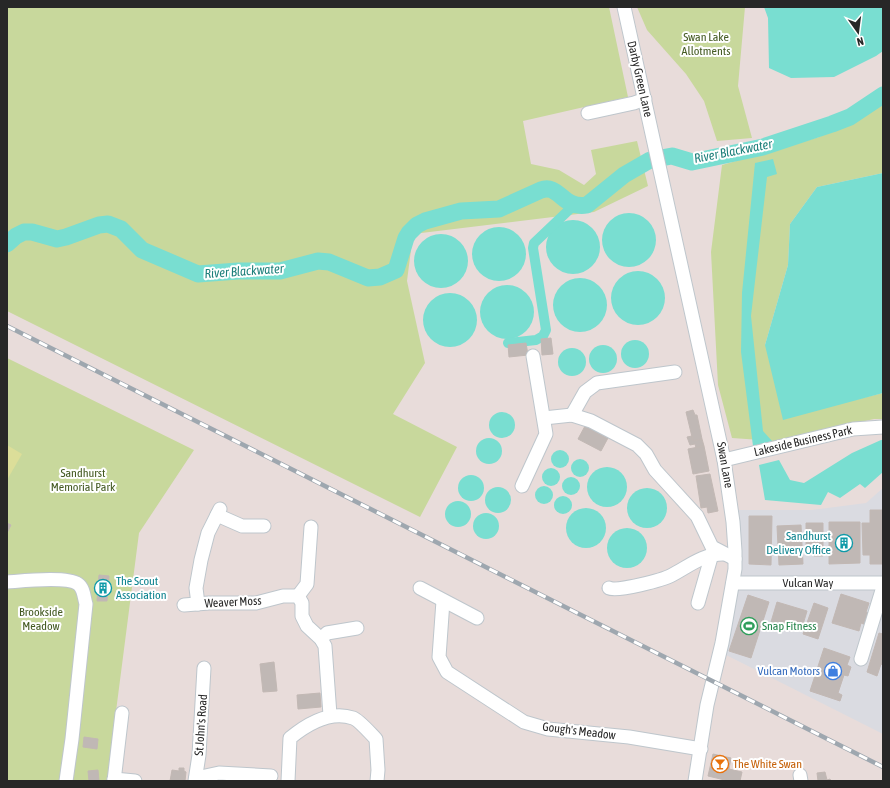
<svg xmlns="http://www.w3.org/2000/svg" width="890" height="788" viewBox="0 0 890 788" font-family="'Asap Condensed',sans-serif">
<style>
.industrial{fill:#dadbe1}
.green{fill:#c8d89c}
.pitch{fill:#dcde99}
.water{fill:#79ded1}
.lines{fill:none;stroke-linecap:round;stroke-linejoin:round}
.canal{stroke:#79ded1;stroke-width:10}
.river{stroke:#79ded1;stroke-width:17}
.building{fill:#c0b8b5;stroke:#c2b8b4}
.minor-casing{stroke:#bec6cc;stroke-width:15}
.minor{stroke:#fff;stroke-width:13}
.rail-casing{stroke:#9ea7af;stroke-width:4.5}
.rail{stroke:#fff;stroke-width:3;stroke-dasharray:9;stroke-linecap:butt}
.labels{text-anchor:middle;dominant-baseline:central;stroke-width:4;stroke-linejoin:round;paint-order:stroke}
.park-label{font-size:12px;fill:#435921;stroke:#fff}
.street-label{font-size:12px;fill:#272727;stroke:#fff}
.culture-label{font-size:12px;fill:#0d838f;stroke:#fff;text-anchor:end}
.leisure-label{font-size:12px;fill:#27864d;stroke:#fff;text-anchor:start}
.shop-label{font-size:12px;fill:#366cbe;stroke:#fff;text-anchor:end}
.food-label{font-size:12px;fill:#c56008;stroke:#fff;text-anchor:start}
.water-label{font-size:13px;font-style:italic;fill:#1c7f7a;stroke:#fff}
</style>
<rect width="100%" height="100%" fill="#e8dcda"/>
<!-- industrial -->
<path class="industrial" d="M883,488V734L726,655L737,596V510H812L866,503Z"/>
<!-- green -->
<g class="green">
<path d="M7,7H609L628,97L523,121L531,164L559,170L584,185L596,174L591,150L637,141L648,186L594,212L413,234L407,281L425,363L393,414L457,447L420,517L7,311Z"/>
<path d="M637,7H745L738,86L752,138L717,141L704,101L686,74L647,30Z"/>
<path d="M883,100V173L817,187L790,224L788,265L765,345L850,401L883,393V419H874L774,441L732,438L718,385L711,252L722,165L819,137Z"/>
<path d="M7,358L194,450L139,533L107,781H7Z"/>
</g>
<!-- pitch -->
<path class="pitch" d="M7,445L22,454L7,480Z"/>
<!-- water -->
<g class="water">
<path d="M764,7H883V51L876,56L834,77L791,78L769,68L768,18Z"/>
<path d="M773,159L777,174L767,177L751,316L763,431L772,441L753,446L741,352L742,293L755,163Z"/>
<path d="M883,173V393L783,420L765,345L788,265L790,224L817,187Z"/>
<circle cx="629" cy="240" r="27"/>
<circle cx="573" cy="247" r="27"/>
<circle cx="499" cy="254" r="27"/>
<circle cx="441" cy="261" r="27"/>
<circle cx="638" cy="298" r="27"/>
<circle cx="580" cy="305" r="27"/>
<circle cx="507" cy="312" r="27"/>
<circle cx="450" cy="320" r="27"/>
<circle cx="635" cy="354" r="14"/>
<circle cx="603" cy="359" r="14"/>
<circle cx="572" cy="362" r="14"/>
<circle cx="502" cy="425" r="13"/>
<circle cx="489" cy="451" r="13"/>
<path d="M881,440H883V472L865,488L860,484L840,498L828,492L821,505L765,500L759,465L779,460L790,480L804,483L852,453Z"/>
<circle cx="560" cy="459" r="9"/>
<circle cx="580" cy="468" r="9"/>
<circle cx="607" cy="487" r="20"/>
<circle cx="551" cy="477" r="9"/>
<circle cx="471" cy="488" r="13"/>
<circle cx="571" cy="486" r="9"/>
<circle cx="544" cy="495" r="9"/>
<circle cx="498" cy="500" r="13"/>
<circle cx="647" cy="508" r="20"/>
<circle cx="563" cy="505" r="9"/>
<circle cx="458" cy="514" r="13"/>
<circle cx="586" cy="528" r="20"/>
<circle cx="486" cy="526" r="13"/>
<circle cx="627" cy="548" r="20"/>
</g>
<g class="lines">
<!-- canal -->
<path class="canal" d="M508,343L536,340L543,336L546,330L533,248L534,243L574,205"/>
<!-- river -->
<path class="river" d="M7,244L16,236L24,232H32L57,239L66,237L99,225L108,224L121,229L142,250L198,274L238,271H280L318,261L329,262L368,278L380,277L396,270L406,238L409,233L417,225L425,221L461,211L499,209L541,190C559,183 563,210 587,205L624,175L650,160L672,156L692,162L763,147L832,124L850,117L883,95"/>
</g>
<!-- building -->
<g class="building">
<path d="M551,338L553,354L542,355L541,339Z"/>
<path d="M526,343L528,355L509,357L508,345Z"/>
<path d="M693,410L695,415H697L702,439L693,441L686,412Z"/>
<path d="M585,426L608,438L601,451L578,439Z"/>
<path d="M692,436L693,441L702,439L704,446L696,448L695,444L690,445L687,437Z"/>
<path d="M704,446L709,471L693,474L688,449Z"/>
<path d="M710,474L718,511L708,513L707,507L701,508L696,476Z"/>
<path d="M870,510H883V564H870V555H863L862,523H870Z"/>
<path d="M749,516H772L771,565L749,564Z"/>
<path d="M829,522H860V563L829,564Z"/>
<path d="M7,523L11,525L7,533Z"/>
<path d="M806,523H823V556H814V553H806Z"/>
<path d="M801,525L803,564L779,565L777,526Z"/>
<path d="M99,575L109,576L107,601H97Z"/>
<path d="M841,594L869,603L866,612L869,613L866,625L861,623L859,631L832,623Z"/>
<path d="M748,595L769,602L751,658L729,651Z"/>
<path d="M777,602L807,611L801,631L771,622Z"/>
<path d="M814,603L828,608L818,639L803,634Z"/>
<path d="M879,633L883,634V665L881,664L877,676L867,672Z"/>
<path d="M824,648L850,657L847,665L851,667L848,676L844,675L838,693L842,695L840,701L810,691Z"/>
<path d="M274,662L277,691L263,692L260,664Z"/>
<path d="M320,693L321,707L298,709L297,695Z"/>
<path d="M84,737L98,739L97,749L83,747Z"/>
<path d="M713,754L731,758L729,769L742,772L740,781H729L708,776Z"/>
<path d="M179,768H184V771L186,772L185,781H170L172,770L179,771Z"/>
<path d="M98,770L99,781H89L88,771Z"/>
<path d="M825,772L827,780L830,779L831,781H818L817,773Z"/>
</g>
<g class="lines">
<!-- minor casing -->
<g class="minor-casing">
<g id="minor">
<path d="M624,7L724,460L733,522L735,551V569L722,643L707,705L695,781"/>
<path d="M588,113L634,103L645,99"/>
<path d="M572,415L585,392L597,383L675,372"/>
<path d="M544,418L572,415L591,421L637,445L646,454L655,470L697,516L712,547L735,559"/>
<path d="M724,460L853,429L883,427"/>
<path d="M522,486L546,434L533,356"/>
<path d="M217,515L242,526H264"/>
<path d="M7,582C22,581 67,576 78,584C84,588 84,598 86,604L72,739L66,781"/>
<path d="M733,583H883"/>
<path d="M420,588L477,618"/>
<path d="M609,588C617,592 663,580 672,575C689,566 703,554 723,554"/>
<path d="M298,596L307,584L311,527"/>
<path d="M443,601L439,657L447,672L524,722L548,729L629,737L701,749"/>
<path d="M698,603L712,554"/>
<path d="M198,604L196,588L201,560L208,533L220,509"/>
<path d="M184,605L209,603H256L283,596H298L302,603V616L307,626L321,639L325,646L330,715"/>
<path d="M321,639L327,633L357,628"/>
<path d="M861,659L883,587"/>
<path d="M800,775L801,781"/>
<path d="M196,778L219,773L271,776"/>
<path d="M114,779L135,781"/>
<path d="M114,781L122,713"/>
<path d="M195,781L199,755L204,668"/>
<path d="M288,781L290,738C307,724 330,710 353,718C359,720 371,734 376,739L378,770L377,781"/>
</g>
</g>
<!-- minor -->
<use href="#minor" class="minor"/>
<!-- rail casing -->
<g class="rail-casing">
<path id="rail" d="M7,326L883,767"/>
</g>
<!-- rail -->
<use href="#rail" class="rail"/>
</g>
<!-- icons -->
<defs>
<g id="building-ring" transform="scale(0.9)"><circle r="9.5" fill="#fff" stroke="#0f9aa8" stroke-width="1.5"/><path d="M-4-6H4V6H1V3H-1V6H-4ZM-2.5-4.3h1.7v1.8h-1.7ZM.8-4.3h1.7v1.8H.8ZM-2.5-1h1.7V.8h-1.7ZM.8-1h1.7V.8H.8Z" fill="#0f9aa8"/></g>
<g id="stadium-ring" transform="scale(0.9)"><circle r="9.5" fill="#fff" stroke="#2e9e5b" stroke-width="1.5"/><path d="M0-5a6.5 5 0 1 0 0 10a6.5 5 0 1 0 0-10ZM-3.5-1.8h7v3.6h-7Z" fill="#2e9e5b"/></g>
<g id="shop-ring" transform="scale(0.9)"><circle r="9.5" fill="#fff" stroke="#3f7fe0" stroke-width="1.5"/><path d="M-5-2.5h2.3a2.7 3.5 0 0 1 5.4 0H5L5.5 6h-11ZM-1.5-2.5h3a1.5 2.3 0 0 0-3 0Z" fill="#3f7fe0"/></g>
<g id="bar-ring" transform="scale(0.9)"><circle r="9.5" fill="#fff" stroke="#e8710a" stroke-width="1.5"/><path d="M-6-5H6L.8 .8V4.5H3.5V6h-7V4.5H-.8V.8Z" fill="#e8710a"/></g>
</defs>
<g fill-rule="evenodd">
<use href="#building-ring" x="844" y="543"/>
<use href="#building-ring" x="103" y="588"/>
<use href="#stadium-ring" x="749" y="626"/>
<use href="#shop-ring" x="833" y="671"/>
<use href="#bar-ring" x="720" y="764"/>
</g>
<g class="labels">
<!-- park labels -->
<g class="park-label">
<text x="706" y="37">Swan Lake<tspan x="706" dy="14">Allotments</tspan></text>
<text x="83" y="473">Sandhurst<tspan x="83" dy="14">Memorial Park</tspan></text>
<text x="41" y="612">Brookside<tspan x="41" dy="14">Meadow</tspan></text>
</g>
<!-- street labels -->
<g class="street-label">
<text transform="translate(640 79) rotate(77)">Darby Green Lane</text>
<text transform="translate(803 441) rotate(-13)">Lakeside Business Park</text>
<text transform="translate(725 465) rotate(80)">Swan Lane</text>
<text x="808" y="583">Vulcan Way</text>
<text transform="translate(233 602) rotate(-3)">Weaver Moss</text>
<text transform="translate(201 725) rotate(-86)">St John's Road</text>
<text transform="translate(579 731) rotate(7)">Gough's Meadow</text>
</g>
<!-- culture labels -->
<g class="culture-label">
<text x="831" y="536">Sandhurst<tspan x="831" dy="14">Delivery Office</tspan></text>
<text x="116" y="581" text-anchor="start">The Scout<tspan x="116" dy="14">Association</tspan></text>
</g>
<!-- leisure labels -->
<g class="leisure-label">
<text x="762" y="626">Snap Fitness</text>
</g>
<!-- shop labels -->
<g class="shop-label">
<text x="820" y="671">Vulcan Motors</text>
</g>
<!-- food labels -->
<g class="food-label">
<text x="733" y="764">The White Swan</text>
</g>
<!-- water labels -->
<g class="water-label">
<text transform="translate(733 151) rotate(-11)">River Blackwater</text>
<text transform="translate(244 271) rotate(-4)">River Blackwater</text>
</g>
</g>
<!-- border -->
<rect width="890" height="788" fill="none" stroke="#272727" stroke-width="16"/>
<!-- north arrow -->
<g transform="translate(858 32) rotate(166)" stroke="#ffffff" stroke-width="3" paint-order="stroke">
<path d="M0-3L7 15L0 10L-7 15Z" fill="#272727"/>
<text y="-6" font-size="11" font-weight="bold" text-anchor="middle" fill="#272727">N</text>
</g>
</svg>
